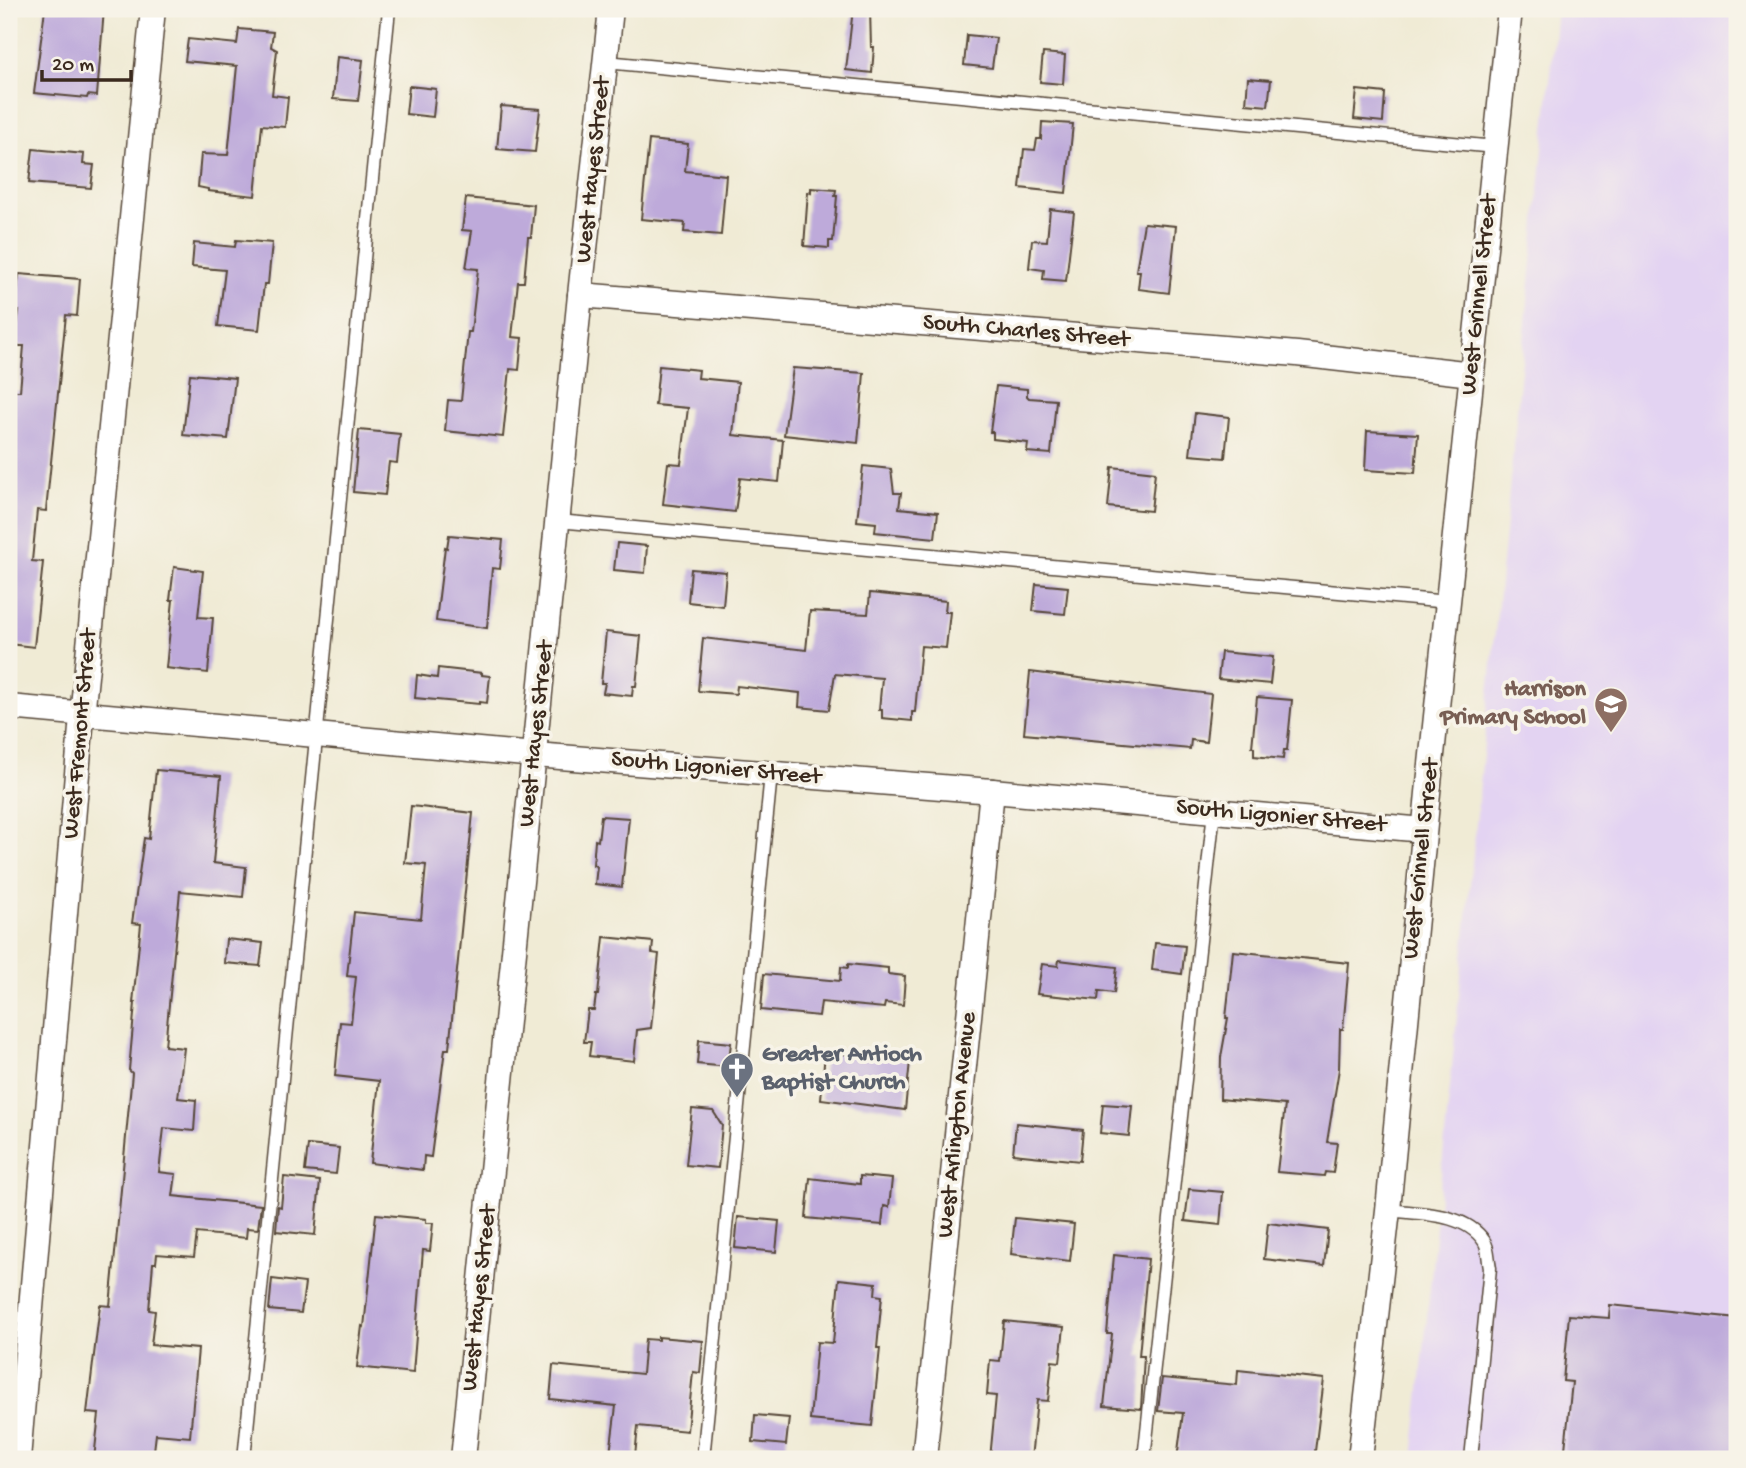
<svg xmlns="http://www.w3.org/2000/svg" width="1746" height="1468" viewBox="0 0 1746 1468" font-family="'Gochi Hand',sans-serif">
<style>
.built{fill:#e3d3f2}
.building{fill:#beaada}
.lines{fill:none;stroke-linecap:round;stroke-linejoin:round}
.lane-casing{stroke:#564739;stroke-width:15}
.street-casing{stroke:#564739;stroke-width:27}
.lane{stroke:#fff;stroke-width:12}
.street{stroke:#fff;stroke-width:24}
.labels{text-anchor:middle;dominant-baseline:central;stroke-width:7;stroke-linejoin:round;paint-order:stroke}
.street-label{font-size:24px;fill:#3b2a1e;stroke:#f7f3e8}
.education-label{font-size:24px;font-weight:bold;fill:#785e54;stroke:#f7f3e8;text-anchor:end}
.worship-label{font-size:24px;font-weight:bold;fill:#5b616d;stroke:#f7f3e8;text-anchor:start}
</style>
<rect width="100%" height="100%" fill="#f7f3e8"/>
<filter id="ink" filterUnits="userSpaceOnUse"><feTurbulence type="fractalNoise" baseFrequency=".0143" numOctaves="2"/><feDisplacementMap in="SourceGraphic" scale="14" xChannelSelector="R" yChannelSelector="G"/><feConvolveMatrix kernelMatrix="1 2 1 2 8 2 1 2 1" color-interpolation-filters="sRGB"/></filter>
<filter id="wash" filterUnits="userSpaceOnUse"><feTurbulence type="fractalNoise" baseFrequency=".00686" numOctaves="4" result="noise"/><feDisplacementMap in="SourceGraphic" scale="28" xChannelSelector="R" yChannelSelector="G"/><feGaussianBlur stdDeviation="1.57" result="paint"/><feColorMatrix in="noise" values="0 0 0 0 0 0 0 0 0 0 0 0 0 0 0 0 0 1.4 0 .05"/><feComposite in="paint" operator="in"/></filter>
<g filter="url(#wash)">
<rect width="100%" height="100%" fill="#f0ebd5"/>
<!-- built -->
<path class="built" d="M1557,9H1737V1459H1413Z"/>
<g id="blocks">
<!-- building -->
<g class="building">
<path d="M45,9H104L97,96L88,95L87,98L34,93Z"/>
<path d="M853,9H870L871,47H874L872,73L846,70Z"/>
<path d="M239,29L273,32L271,47L277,50L272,95L288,97L285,127L262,125L255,196L208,191V189L198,187L201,154L228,155L237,66L185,61L188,39L237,44Z"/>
<path d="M967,35L996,38L992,68L964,65Z"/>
<path d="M1043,53L1065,55L1063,84L1040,82Z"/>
<path d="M337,57L363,60L358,101L333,99Z"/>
<path d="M1248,78L1271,80L1268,106L1246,104Z"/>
<path d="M409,86L436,89L433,117L406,114Z"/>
<path d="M1357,90L1385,93L1383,122L1354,119Z"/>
<path d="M501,106L540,109L535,152L497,149Z"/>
<path d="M1042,122L1073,124L1066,193L1020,188L1024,149L1035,150L1037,139H1041Z"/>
<path d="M649,140L688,144L685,171L726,175L721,235L684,232L685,223L641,219Z"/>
<path d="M33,149L84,154L83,164L94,165L91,188L29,183Z"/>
<path d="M811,188L836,190L835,196H837L833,241H829V248L804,246L808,192L811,193Z"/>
<path d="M466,198L534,205L531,237H528L524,282H518L512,337L522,338L519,370L510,369L503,437L445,431L448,400L461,401L468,332H471L478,269L466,268L472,231L462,230Z"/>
<path d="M1050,209L1074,212L1066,281L1043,279L1044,270L1029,268L1032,240L1047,241Z"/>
<path d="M1144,223L1176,226L1169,293L1138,289L1140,271H1136Z"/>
<path d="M236,240L272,243L268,284H264L259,330L218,326L225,270L192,267L194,243L235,247Z"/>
<path d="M19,274L80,279L77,316L66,315L46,511L37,510L32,561L43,562L34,647L9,644V431L13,391H20L24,346H14L19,311H15Z"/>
<path d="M659,366L699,370L698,378L738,382L733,435L783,440L779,482L740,478L735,512L663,504L668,463L681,464L688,408L655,405Z"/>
<path d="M793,368L864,373L858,443L784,435Z"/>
<path d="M190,374L235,378L228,439L183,435Z"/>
<path d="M996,386L1027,389V396L1029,398L1056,400L1051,454L1027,452L1028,443L993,439V432H990Z"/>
<path d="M1195,413L1229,417L1225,458L1190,455Z"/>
<path d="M359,430L400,434L397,463L389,462L385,495L353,492Z"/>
<path d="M1367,431L1418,434L1415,473L1365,470Z"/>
<path d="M863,466L891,469L894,493H901L899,508L938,512L935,538L875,532L876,523L857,521Z"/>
<path d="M1112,467L1155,472L1151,511L1108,507Z"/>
<path d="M449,535L503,540L500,569L492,568L487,628L436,621L445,547L447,548Z"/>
<path d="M617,543L647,546L645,573L614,570Z"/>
<path d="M174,567L203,571L198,617L213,618L208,673L166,668L173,600H170Z"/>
<path d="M691,569L726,572L723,606L688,602Z"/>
<path d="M1036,584L1068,587L1065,614L1033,611Z"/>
<path d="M870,593L946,601L945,612H950L946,648L921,646L915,712H912V721L882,718V710H879L882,678L835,674L829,710L799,707L800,693L737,686L736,694L698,691L703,638L806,650L810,611L868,614Z"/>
<path d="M606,632L641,636L636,686H633L632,696L603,693L605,683H601Z"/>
<path d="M1221,652L1273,657L1270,684L1218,679Z"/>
<path d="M438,668L482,673V675L490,676L487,703L479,702V704L415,698L417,675L437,678Z"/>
<path d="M1030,672L1211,694L1206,742L1191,740L1190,749L1024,734Z"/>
<path d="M1257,697L1292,700L1287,750H1284L1283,759L1254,756V747H1252Z"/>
<path d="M156,770L221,776L213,863L246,867L243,897L180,891L165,1046L184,1048L178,1098L196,1100L194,1131L164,1128L159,1172L176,1174L173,1196L261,1205L258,1229L247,1228L246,1238L197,1233L194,1257L157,1254L156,1263H153L149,1310L155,1311L151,1345L198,1349L190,1437L156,1434L153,1459H94L99,1414L87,1413L100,1305L110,1306L132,1073L129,1070L135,1003H133L141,924L132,923L144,838L149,839Z"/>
<path d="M411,806L473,813L449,1049H445L431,1157L424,1156L423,1170L370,1163L379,1081L335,1076L340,1022L351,1023L356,977L347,976L354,912L421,919L426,865L405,863Z"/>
<path d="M601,816L629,818L622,887L595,884L597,866L593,865L595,840L598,841Z"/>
<path d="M604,937L653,942L652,953L659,954L651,1028L637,1030L634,1061L589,1056L591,1042H584L588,1010H594L596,995H598Z"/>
<path d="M226,939L263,943L260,966L224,963Z"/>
<path d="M1155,943L1185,946L1182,974L1152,970Z"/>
<path d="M1233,951L1349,963L1343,1029H1340L1339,1069L1327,1142L1337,1143L1333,1173L1325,1172L1324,1176L1277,1172L1285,1105L1220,1099L1221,1057L1228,1018H1226Z"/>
<path d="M1059,960L1117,967L1114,993L1099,991L1098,1000L1037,994L1042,964L1058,966Z"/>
<path d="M848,964L888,968V974L905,976L903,1005L885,1003L884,1008L821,1002L819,1016L761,1010L764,974L840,981L841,967L848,968Z"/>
<path d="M699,1040L731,1043L728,1067L697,1064Z"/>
<path d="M825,1052L910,1061L905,1110L821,1099Z"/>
<path d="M1103,1104L1132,1106L1129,1136L1100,1133Z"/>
<path d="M692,1109L713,1111L722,1125L718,1168L686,1165Z"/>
<path d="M1016,1123L1083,1130L1080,1161L1013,1154Z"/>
<path d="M308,1145L339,1148L336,1174L305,1171Z"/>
<path d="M860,1176L892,1179L889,1207L884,1206L882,1225L806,1218L810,1178L860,1184Z"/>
<path d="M284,1177L320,1181L315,1235L276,1231L278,1206L281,1207Z"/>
<path d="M1189,1189L1223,1192L1220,1225L1185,1221Z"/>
<path d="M376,1214L426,1219V1223H433L430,1251L423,1250L413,1373L357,1367L362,1326L364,1327Z"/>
<path d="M738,1217L779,1221L776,1252L735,1248Z"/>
<path d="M1015,1218L1074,1224L1070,1261L1011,1254Z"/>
<path d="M1268,1223L1328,1230L1324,1266L1264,1259Z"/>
<path d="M1114,1255L1148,1259L1139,1356H1144L1141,1409L1104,1406L1112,1334H1107Z"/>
<path d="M272,1279L305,1283L301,1313L269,1310Z"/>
<path d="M839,1279L876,1283L875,1295L882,1296L877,1348H880L872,1426L810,1420L817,1342L833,1343Z"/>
<path d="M1610,1305L1737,1318V1459H1564L1572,1382L1563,1381L1569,1315L1609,1318Z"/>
<path d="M1004,1321L1064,1327L1060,1362L1052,1361L1048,1401L1037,1400L1031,1459H990L996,1396L987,1395L990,1360L1000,1361Z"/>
<path d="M658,1337L703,1341L700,1373L693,1372L687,1431L638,1426L635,1456L610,1454L616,1406L550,1399L553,1365L642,1374L645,1339L658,1340Z"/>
<path d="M1238,1370L1324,1379L1314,1459H1177L1183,1413L1158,1411L1162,1378L1237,1385Z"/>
<path d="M755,1415L789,1418L786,1445L753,1442Z"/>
</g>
</g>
</g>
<g filter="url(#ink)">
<use href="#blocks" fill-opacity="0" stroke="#564739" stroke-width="2"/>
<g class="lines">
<!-- lane casing -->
<g class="lane-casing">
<g id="lane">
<path d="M606,62L1495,147"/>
<path d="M558,521L1448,602"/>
<path d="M1388,1210C1419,1214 1465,1212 1484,1241C1489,1248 1488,1260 1490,1268L1471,1459"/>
<path d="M244,1459L389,9"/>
<path d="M703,1459L771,774"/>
<path d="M1144,1459L1214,811"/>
</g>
</g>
<!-- street casing -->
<g class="street-casing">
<g id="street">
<path d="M580,295L1297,354L1472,374"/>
<path d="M9,707L535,755L992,791L1424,830"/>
<path d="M18,1459L82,716L153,9"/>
<path d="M463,1459L580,295L611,9"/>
<path d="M924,1459L992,791"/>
<path d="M1360,1459L1388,1210L1428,793L1510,9"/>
</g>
</g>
<!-- lane -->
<use href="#lane" class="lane"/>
<!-- street -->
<use href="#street" class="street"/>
</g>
</g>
<!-- icons -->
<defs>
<g id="school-pin" transform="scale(1.75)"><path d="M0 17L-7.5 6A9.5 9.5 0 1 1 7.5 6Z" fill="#8d6e63" stroke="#f7f3e8"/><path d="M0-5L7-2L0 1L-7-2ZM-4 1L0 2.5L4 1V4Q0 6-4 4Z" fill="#fff"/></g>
<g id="church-pin" transform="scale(1.75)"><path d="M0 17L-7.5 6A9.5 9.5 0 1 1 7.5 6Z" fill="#6b7280" stroke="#f7f3e8"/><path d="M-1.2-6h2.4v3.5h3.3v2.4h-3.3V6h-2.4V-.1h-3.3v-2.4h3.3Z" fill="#fff"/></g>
</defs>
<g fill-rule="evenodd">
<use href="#school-pin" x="1611" y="704"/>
<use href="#church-pin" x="737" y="1069"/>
</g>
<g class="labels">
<!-- street labels -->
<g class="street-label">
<text transform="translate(594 170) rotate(-84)">West Hayes Street</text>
<text transform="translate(1480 295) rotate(-84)">West Grinnell Street</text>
<text transform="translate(1026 332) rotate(5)">South Charles Street</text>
<text transform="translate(81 734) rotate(-85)">West Fremont Street</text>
<text transform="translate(537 734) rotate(-84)">West Hayes Street</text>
<text transform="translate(716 769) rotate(5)">South Ligonier Street</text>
<text transform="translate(1281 817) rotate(5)">South Ligonier Street</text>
<text transform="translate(1422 859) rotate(-84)">West Grinnell Street</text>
<text transform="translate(958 1125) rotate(-84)">West Arlington Avenue</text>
<text transform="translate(480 1298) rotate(-84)">West Hayes Street</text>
</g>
<!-- education labels -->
<g class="education-label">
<text x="1586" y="690">Harrison<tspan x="1586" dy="28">Primary School</tspan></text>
</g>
<!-- worship labels -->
<g class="worship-label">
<text x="762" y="1055">Greater Antioch<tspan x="762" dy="28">Baptist Church</tspan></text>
</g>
</g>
<!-- margin -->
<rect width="1746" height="1468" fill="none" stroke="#f7f3e8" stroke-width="35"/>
<!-- scale -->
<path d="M42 70v10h89v-10" fill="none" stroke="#3b2a1e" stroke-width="3.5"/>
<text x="52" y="70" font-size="21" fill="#3b2a1e" stroke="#f7f3e8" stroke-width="5" paint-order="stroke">20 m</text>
</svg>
